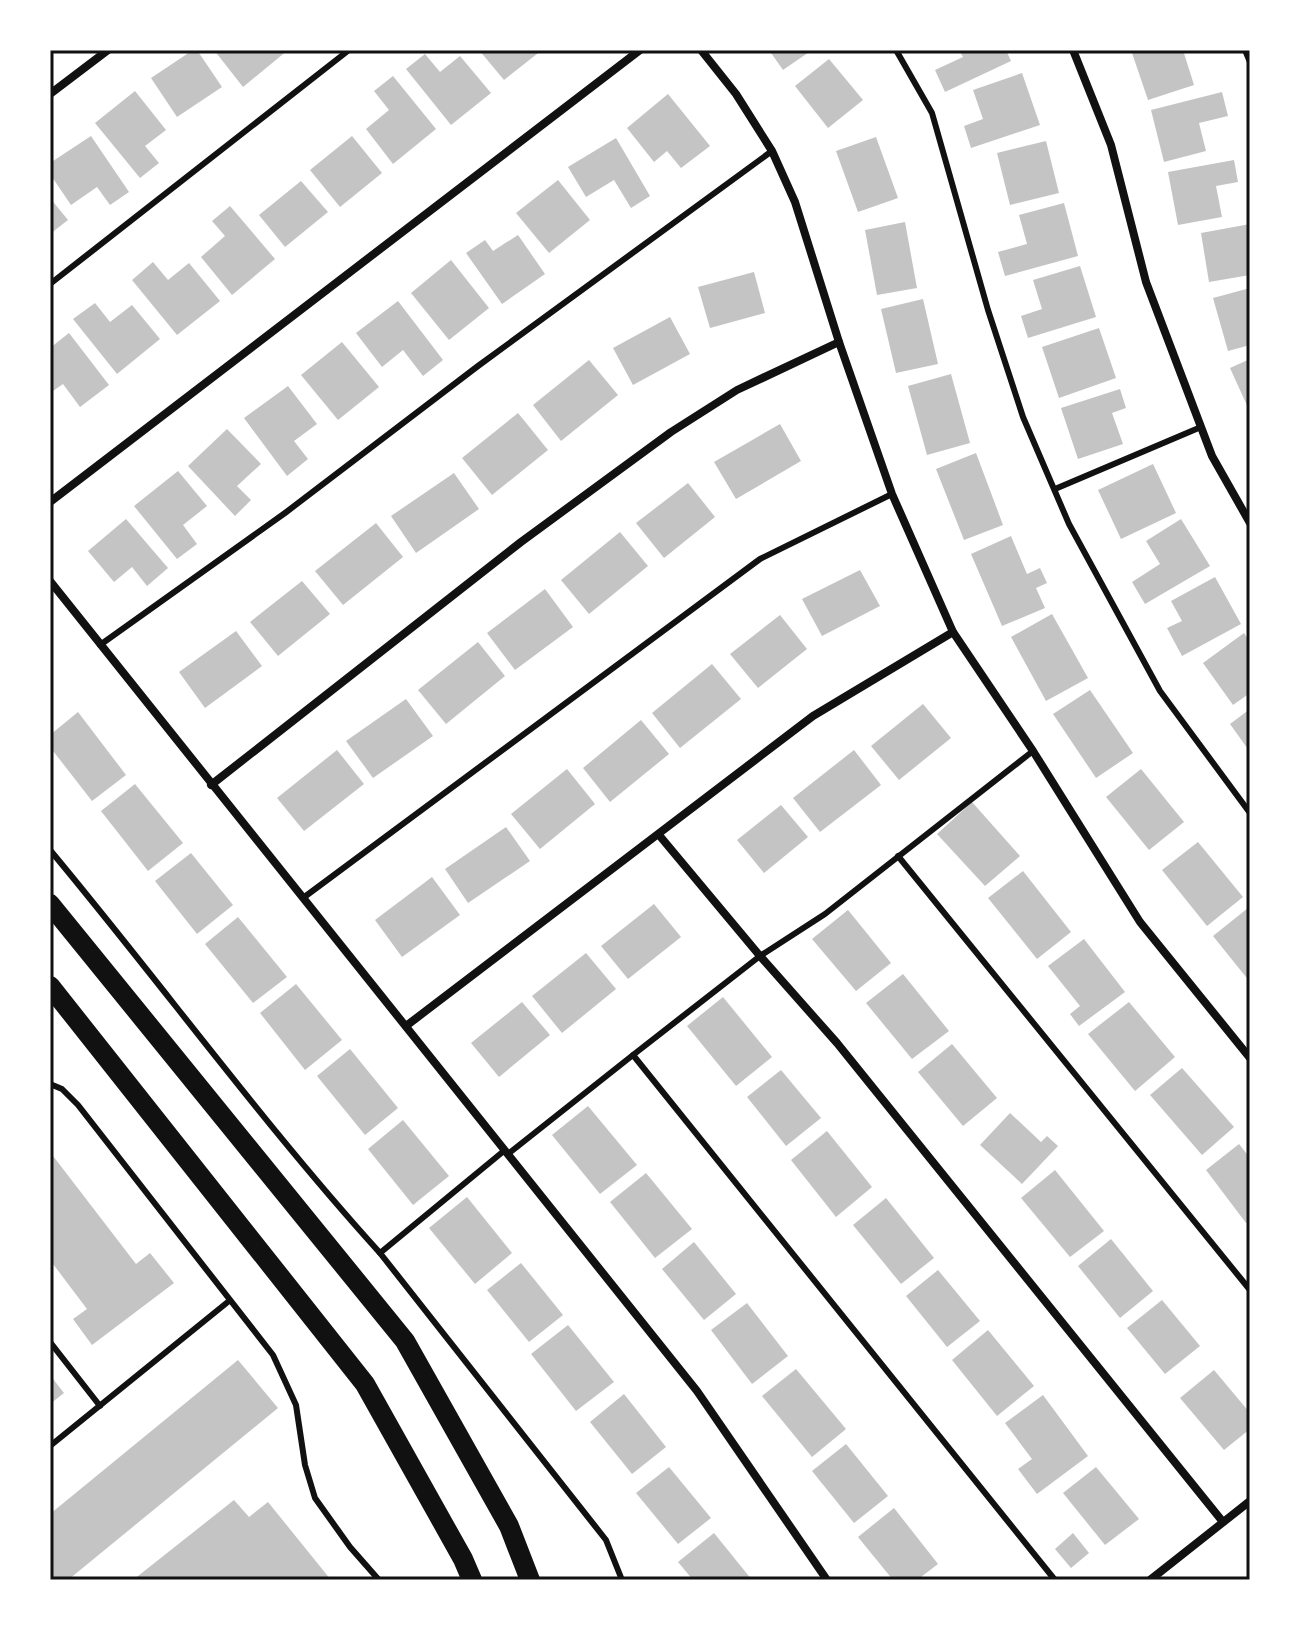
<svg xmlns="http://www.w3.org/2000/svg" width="1300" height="1630" viewBox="0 0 1300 1630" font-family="Jost,sans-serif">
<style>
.building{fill:#c4c4c4}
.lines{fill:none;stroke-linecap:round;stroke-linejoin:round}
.service{stroke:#111;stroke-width:6}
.minor{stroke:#111;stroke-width:8}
.primary{stroke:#111;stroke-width:20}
.neatline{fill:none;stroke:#111;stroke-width:3}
</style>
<rect width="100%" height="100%" fill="#fff"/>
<!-- building -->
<g class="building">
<path d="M193,50H197L222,87L177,117L151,78Z"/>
<path d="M214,50H288L243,87Z"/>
<path d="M479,50H542L504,80Z"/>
<path d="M769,50H812L783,70Z"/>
<path d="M959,50H1006L1011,61L945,92L935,70L963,57Z"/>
<path d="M1131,50H1183L1194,85L1148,100Z"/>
<path d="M425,54L440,72L460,56L491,93L451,125L406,69Z"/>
<path d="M829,59L863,100L828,128L795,86Z"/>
<path d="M1022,73L1040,125L971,148L964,126L983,119L973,90Z"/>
<path d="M393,76L436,129L393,164L366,129L389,110L374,91Z"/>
<path d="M135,91L166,130L145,146L159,163L140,178L95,123Z"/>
<path d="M1222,92L1228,116L1199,123L1206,151L1164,162L1151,110Z"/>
<path d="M668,94L710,146L681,168L667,151L654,162L627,128Z"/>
<path d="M91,136L129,192L110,205L97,187L71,205L50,174V163Z"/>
<path d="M352,136L382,173L340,207L310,170Z"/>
<path d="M876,137L898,198L858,212L836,151Z"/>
<path d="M616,138L650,196L631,208L614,180L586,197L568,167Z"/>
<path d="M1046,141L1059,193L1010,205L997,153Z"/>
<path d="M1234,160L1238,182L1216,186L1222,217L1178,225L1168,172Z"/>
<path d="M558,180L590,220L549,253L516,213Z"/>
<path d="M301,181L328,212L285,247L259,215Z"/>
<path d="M50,198L68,220L50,234Z"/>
<path d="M1064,203L1078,256L1005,276L998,252L1027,244L1019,215Z"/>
<path d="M230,206L275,259L232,295L201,257L225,236L212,221Z"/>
<path d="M905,222L917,288L877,295L865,230Z"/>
<path d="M1250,224V275L1209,282L1201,233Z"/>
<path d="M518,235L545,274L502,304L466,253L485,240L493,251Z"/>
<path d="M451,260L489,308L449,340L411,293Z"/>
<path d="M153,262L168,280L189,263L220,301L177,335L132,280Z"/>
<path d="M1080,266L1096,317L1028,338L1021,316L1042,309L1033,280Z"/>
<path d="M754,272L765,313L710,328L698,287Z"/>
<path d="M1250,288V345L1228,351L1213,298Z"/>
<path d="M923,299L938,364L896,373L881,309Z"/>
<path d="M398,301L443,360L423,376L403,350L382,367L356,333Z"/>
<path d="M95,303L110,322L132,305L160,339L117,374L73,319Z"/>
<path d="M670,317L690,354L633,385L613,348Z"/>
<path d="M1099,328L1116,378L1059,398L1042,347Z"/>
<path d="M69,333L109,385L80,407L63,384L50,393V348Z"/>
<path d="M342,342L379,387L338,420L301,375Z"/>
<path d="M1250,359V412L1230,368Z"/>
<path d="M589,360L618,395L561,441L533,405Z"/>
<path d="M951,374L970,443L927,455L908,386Z"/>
<path d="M288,386L317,424L294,441L308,459L287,476L244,418Z"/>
<path d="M1120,389L1126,408L1112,413L1123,444L1078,459L1061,408Z"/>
<path d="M518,413L548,450L492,495L462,458Z"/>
<path d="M780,424L801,461L736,499L714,462Z"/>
<path d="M227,429L261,464L237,486L251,500L235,516L188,466Z"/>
<path d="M976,453L1003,525L964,540L936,469Z"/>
<path d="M1153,464L1176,513L1121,539L1098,490Z"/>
<path d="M178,471L207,506L183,525L197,544L177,559L134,506Z"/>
<path d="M454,473L479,509L416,553L391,516Z"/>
<path d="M688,483L715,517L664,558L636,523Z"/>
<path d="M126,519L168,568L147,586L132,567L114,582L88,551Z"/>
<path d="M1181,519L1210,566L1145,604L1132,582L1160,564L1146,541Z"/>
<path d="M376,523L403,557L343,605L315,571Z"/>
<path d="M620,532L648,566L589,614L561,580Z"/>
<path d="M1011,536L1027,574L1040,568L1047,583L1036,588L1045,608L1002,626L971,554Z"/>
<path d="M860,570L880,606L822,636L802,599Z"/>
<path d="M1215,577L1241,624L1182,656L1167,628L1182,621L1171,601Z"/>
<path d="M302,581L330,614L278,656L250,622Z"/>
<path d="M545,589L573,627L515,670L487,633Z"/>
<path d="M1052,614L1088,678L1046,701L1011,637Z"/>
<path d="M780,615L807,649L758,688L730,654Z"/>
<path d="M236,631L262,666L205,708L179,672Z"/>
<path d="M1244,633L1250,642V693L1233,705L1203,663Z"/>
<path d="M478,642L505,676L446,724L418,690Z"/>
<path d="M712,664L741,699L680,748L652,713Z"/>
<path d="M1090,690L1133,753L1096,778L1053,714Z"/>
<path d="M406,699L433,736L373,778L346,741Z"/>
<path d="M923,704L951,738L899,780L871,746Z"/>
<path d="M1250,709V752L1230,724Z"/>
<path d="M78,712L126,775L92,801L50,747V735Z"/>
<path d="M641,720L669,754L610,802L583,768Z"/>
<path d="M337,750L364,784L304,831L277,798Z"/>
<path d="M854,750L881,785L820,832L793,798Z"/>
<path d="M567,769L595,804L540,849L511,814Z"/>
<path d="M1141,769L1184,822L1149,850L1106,797Z"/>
<path d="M135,784L183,843L148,871L101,811Z"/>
<path d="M972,802L1020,856L985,886L937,834Z"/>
<path d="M781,805L808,837L764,873L737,840Z"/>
<path d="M506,827L530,861L468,903L445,869Z"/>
<path d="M1198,842L1243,897L1207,926L1162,870Z"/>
<path d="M191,853L233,905L197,934L155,881Z"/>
<path d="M1023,871L1071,932L1037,959L988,898Z"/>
<path d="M432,877L460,915L402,957L375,920Z"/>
<path d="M654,904L681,937L628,979L601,946Z"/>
<path d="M1248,908L1250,910V982L1213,936Z"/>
<path d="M848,910L891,963L856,991L812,939Z"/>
<path d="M238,917L287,977L253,1003L205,944Z"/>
<path d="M1084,939L1125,992L1079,1026L1070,1014L1080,1006L1048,966Z"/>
<path d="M586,953L616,989L562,1033L532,996Z"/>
<path d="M903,974L949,1031L912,1059L866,1003Z"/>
<path d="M296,984L342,1040L305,1070L260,1013Z"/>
<path d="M723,997L772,1057L736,1086L687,1026Z"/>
<path d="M522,1002L550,1035L499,1077L471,1043Z"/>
<path d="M1129,1002L1175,1057L1135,1091L1088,1034Z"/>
<path d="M952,1044L997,1098L963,1126L918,1072Z"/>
<path d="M350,1049L398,1108L365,1135L317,1076Z"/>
<path d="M1182,1068L1234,1127L1202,1155L1150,1095Z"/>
<path d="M781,1070L821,1118L786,1146L747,1097Z"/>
<path d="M588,1106L637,1165L600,1194L552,1135Z"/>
<path d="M1010,1113L1041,1142L1047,1136L1058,1146L1022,1184L980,1145Z"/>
<path d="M403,1120L449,1176L413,1205L368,1149Z"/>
<path d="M827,1131L872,1187L836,1217L791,1160Z"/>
<path d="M1239,1144L1250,1158V1220L1246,1223L1206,1170Z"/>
<path d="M50,1152L136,1264L150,1253L174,1283L92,1345L73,1319L87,1309L50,1260Z"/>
<path d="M1055,1170L1104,1231L1070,1257L1021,1198Z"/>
<path d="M646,1173L692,1229L655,1258L610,1202Z"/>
<path d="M467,1197L512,1253L475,1284L429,1228Z"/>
<path d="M886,1198L934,1258L901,1284L853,1225Z"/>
<path d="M1111,1239L1153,1291L1120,1318L1078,1266Z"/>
<path d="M694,1242L736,1294L704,1320L662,1269Z"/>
<path d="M521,1263L563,1315L529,1342L487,1290Z"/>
<path d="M938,1270L980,1321L947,1347L906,1296Z"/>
<path d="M1162,1300L1200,1346L1165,1374L1127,1328Z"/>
<path d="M747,1303L788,1356L752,1384L711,1330Z"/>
<path d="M568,1325L614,1382L576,1411L531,1354Z"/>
<path d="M988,1330L1034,1386L997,1416L952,1360Z"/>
<path d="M238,1360L278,1408L68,1580H50V1514Z"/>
<path d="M796,1369L846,1429L812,1457L762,1396Z"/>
<path d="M1214,1370L1250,1413V1429L1224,1450L1180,1398Z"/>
<path d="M50,1375L64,1393L50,1404Z"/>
<path d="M624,1394L666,1447L632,1474L590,1422Z"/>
<path d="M1043,1395L1088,1456L1037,1494L1018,1469L1032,1459L1005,1423Z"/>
<path d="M846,1444L888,1496L854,1523L812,1471Z"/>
<path d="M669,1467L711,1518L678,1544L636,1493Z"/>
<path d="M1096,1467L1139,1519L1105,1545L1063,1493Z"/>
<path d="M234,1500L249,1517L268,1502L331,1580H133Z"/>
<path d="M894,1508L938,1564L917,1580H893L858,1537Z"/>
<path d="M714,1533L752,1580H693L678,1562Z"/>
<path d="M1073,1533L1089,1553L1071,1568L1055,1549Z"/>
</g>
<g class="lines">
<!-- service -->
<g class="service">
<path d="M896,50L932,113L988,310L1023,417L1069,524L1160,691L1250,813"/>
<path d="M1245,50L1250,62"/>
<path d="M50,284L349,50"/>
<path d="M1055,489L1201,427"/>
<path d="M100,645L285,513L478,366L772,151"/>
<path d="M1033,751L825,914L760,956L633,1055L1055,1580"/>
<path d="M50,850C161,983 263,1124 380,1253L505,1150"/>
<path d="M898,856L1250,1290"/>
<path d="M303,898L760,559L892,494"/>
<path d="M50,1084L62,1089L78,1105L273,1355L296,1405L305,1465L315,1498L350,1547L379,1580"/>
<path d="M508,1154L633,1055"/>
<path d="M380,1253L606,1540L622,1580"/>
<path d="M50,1342L100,1406"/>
<path d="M50,1446L229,1301"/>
</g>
<!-- minor -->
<g class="minor">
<path d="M701,50L736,94L772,151L795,202L839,342L892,494L953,632L1033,751L1140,922L1250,1058"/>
<path d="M1073,50L1111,145L1146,282L1212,456L1250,523"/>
<path d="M50,94L108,50"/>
<path d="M50,502L640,50"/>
<path d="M50,581L697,1391L827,1580"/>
<path d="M211,785L521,542L671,432L737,390L839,342"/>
<path d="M659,835L760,956L837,1043L1223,1522"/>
<path d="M406,1026L813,716L953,632"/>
<path d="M1150,1580L1250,1501"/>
</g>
<!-- primary -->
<g class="primary">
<path d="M50,904L405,1341L509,1526L530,1580"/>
<path d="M50,986L365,1384L463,1559L472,1580"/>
</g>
</g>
<!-- border -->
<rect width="1300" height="1630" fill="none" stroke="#ffffff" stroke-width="104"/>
<rect x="52" y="52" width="1196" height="1526" class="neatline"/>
</svg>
